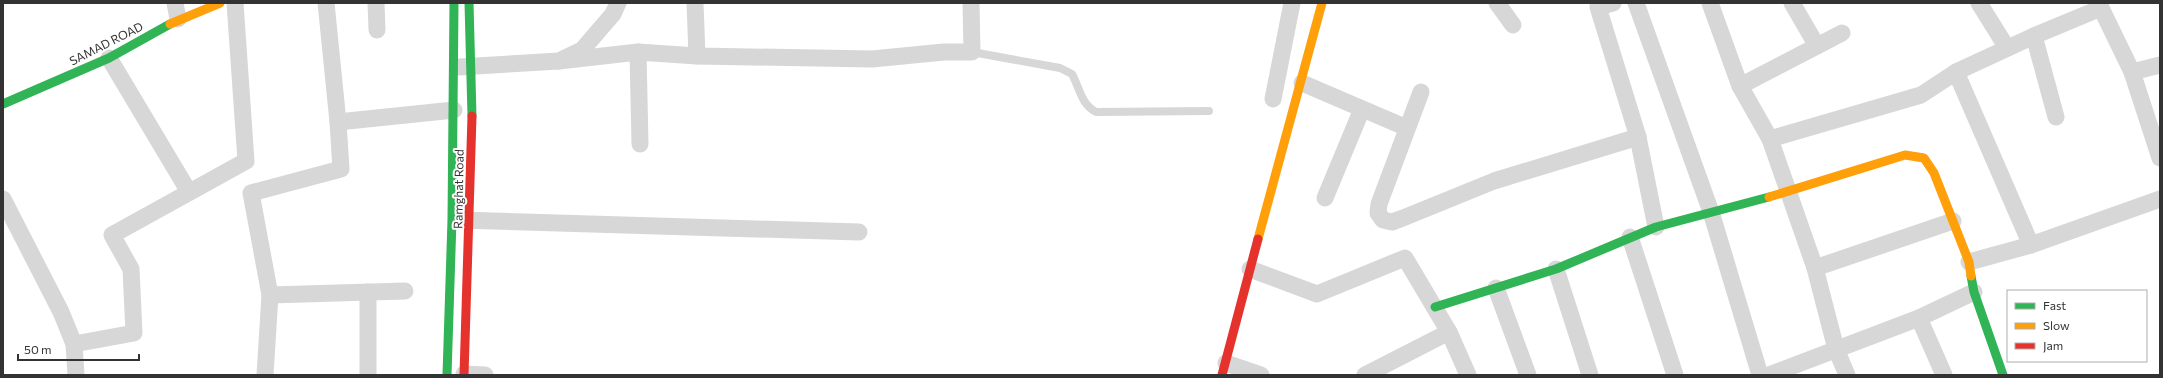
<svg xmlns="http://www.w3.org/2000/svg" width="2163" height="378" viewBox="0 0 2163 378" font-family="Commissioner,sans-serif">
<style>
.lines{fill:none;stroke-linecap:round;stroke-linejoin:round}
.lane{stroke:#d7d7d7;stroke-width:8}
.street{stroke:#d7d7d7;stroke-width:17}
.fast{stroke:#30b455;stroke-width:9}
.slow{stroke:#ff9f0a;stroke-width:9}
.jam{stroke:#e5322d;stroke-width:9}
.labels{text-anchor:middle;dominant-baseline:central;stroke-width:4;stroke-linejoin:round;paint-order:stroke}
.street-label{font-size:12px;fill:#333;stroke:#fff}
</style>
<rect width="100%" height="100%" fill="#fff"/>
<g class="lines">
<!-- lane -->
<path class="lane" d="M972,52L1060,68L1072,74C1080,89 1081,104 1096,112L1209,111"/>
<!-- street -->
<g class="street">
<path d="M175,3L178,19"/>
<path d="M326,3L338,122"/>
<path d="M376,3L377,30"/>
<path d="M695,3L697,56"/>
<path d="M1497,3L1513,25"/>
<path d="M1613,3L1598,7L1638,137L1656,227"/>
<path d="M1636,3L1711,212L1760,375"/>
<path d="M1710,3L1740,86L1770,139L1815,268"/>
<path d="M1792,3L1817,46"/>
<path d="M1979,3L2007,48"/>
<path d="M2034,36L2056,117"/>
<path d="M638,52L640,144"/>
<path d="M109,58L189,192"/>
<path d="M559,61L638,52L697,56L872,59L944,52H972L971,3"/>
<path d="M459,67L559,61L582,50L613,14L618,3"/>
<path d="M1956,72L2031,245"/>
<path d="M2132,72L2160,158"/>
<path d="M1302,83L1407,128"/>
<path d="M1740,86L1842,33"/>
<path d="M1421,92L1379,204L1378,213L1383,220L1392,222L1403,218L1494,181L1638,137"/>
<path d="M1273,99L1292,3"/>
<path d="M1770,139L1921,95L1956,72L2034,36L2101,8L2132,72L2160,65"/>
<path d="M1325,198L1362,109"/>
<path d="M3,199L61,312L74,344L76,375"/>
<path d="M459,220L859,232"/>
<path d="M1630,237L1675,375"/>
<path d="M1969,262L2031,245L2160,199"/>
<path d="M1250,269L1317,294L1405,258L1449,332L1468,375"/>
<path d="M1556,269L1590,375"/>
<path d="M1496,288L1528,375"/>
<path d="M368,292V375"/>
<path d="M270,295L405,291"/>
<path d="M1919,318L1944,375"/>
<path d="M74,344L134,333L131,269L112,235L246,161L235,3"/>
<path d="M1226,363L1261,375"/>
<path d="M464,374L485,375"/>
<path d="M265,375L270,295L251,193L341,169L338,122L454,110"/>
<path d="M1365,375L1449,332"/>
<path d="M1769,375L1919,318L1974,292"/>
<path d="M1847,375L1836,349L1815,268L1953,221"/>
</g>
<!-- fast -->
<g class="fast">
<path d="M469,3L472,116"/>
<path d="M3,104L109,58L170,24"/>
<path d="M1971,276L1974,292L2003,375"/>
<path d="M1435,307L1556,269L1656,227L1769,197"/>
<path d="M447,375L452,220L454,3"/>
</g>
<!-- slow -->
<g class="slow">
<path d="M170,24L220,3"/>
<path d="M1769,197L1905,155L1924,158L1934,173L1969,262L1971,276"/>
<path d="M1258,239L1322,3"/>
</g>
<!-- jam -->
<g class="jam">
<path d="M464,375L472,116"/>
<path d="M1222,375L1258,239"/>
</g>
</g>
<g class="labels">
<!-- street labels -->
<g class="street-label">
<text transform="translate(106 43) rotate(-27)">SAMAD ROAD</text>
<text transform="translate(458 189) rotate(-89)">Ramghat Road</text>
</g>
</g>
<!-- border -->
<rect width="2163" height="378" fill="none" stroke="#333333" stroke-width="8"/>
<!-- legend -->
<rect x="2007" y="290" width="140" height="72" fill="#ffffff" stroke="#adadad"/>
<rect x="2015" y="303" width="20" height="6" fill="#30b455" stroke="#adadad"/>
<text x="2043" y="310" font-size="12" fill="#333333">Fast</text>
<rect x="2015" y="323" width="20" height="6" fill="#ff9f0a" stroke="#adadad"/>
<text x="2043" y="330" font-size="12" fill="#333333">Slow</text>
<rect x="2015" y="343" width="20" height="6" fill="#e5322d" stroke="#adadad"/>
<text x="2043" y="350" font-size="12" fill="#333333">Jam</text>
<!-- scale -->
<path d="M18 354v6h121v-6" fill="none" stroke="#333333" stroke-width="2"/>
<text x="24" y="354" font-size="12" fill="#333333" stroke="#ffffff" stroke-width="3" paint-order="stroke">50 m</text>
</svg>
